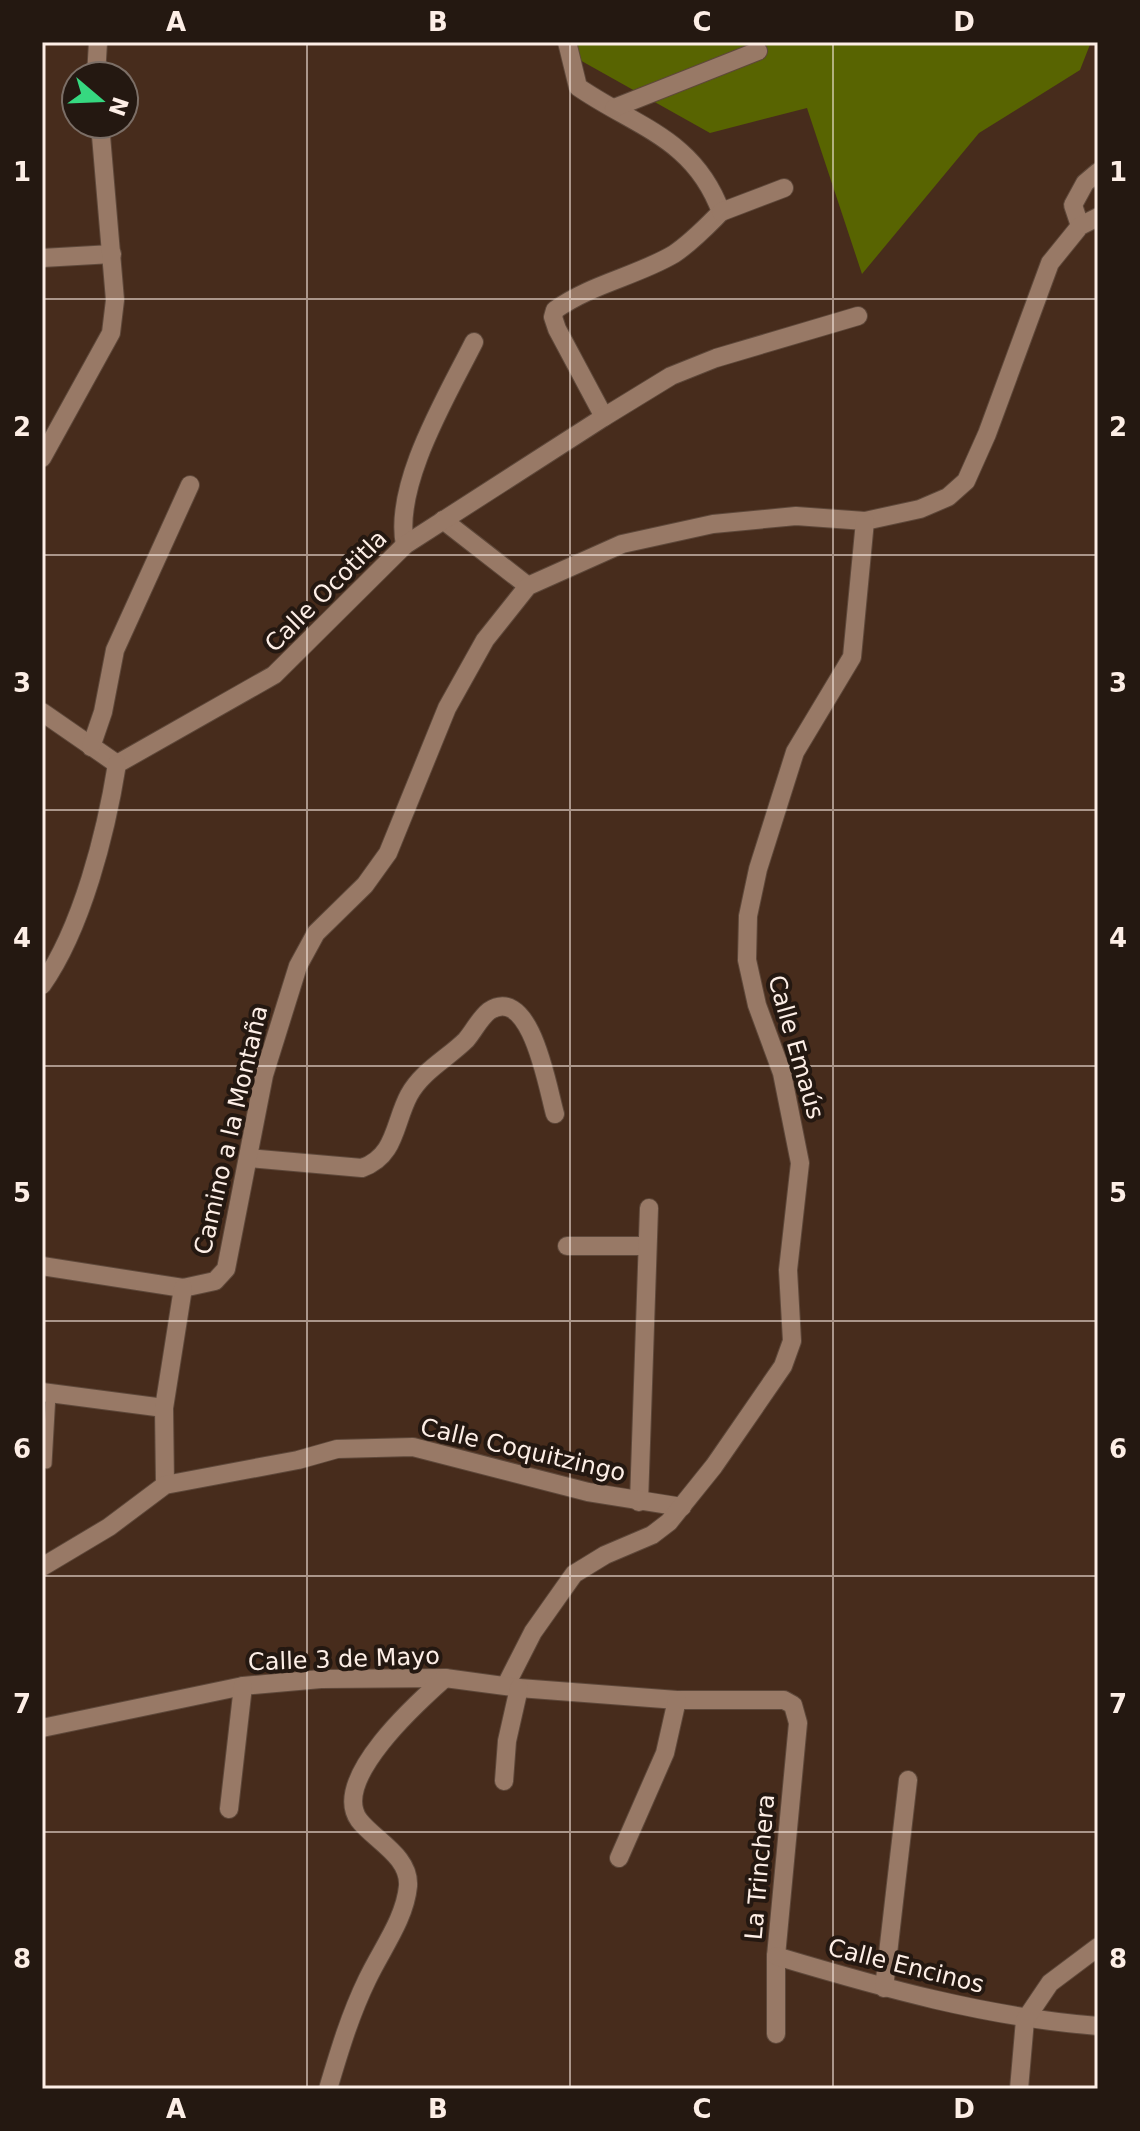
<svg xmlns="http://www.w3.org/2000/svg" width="1140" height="2131" viewBox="0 0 1140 2131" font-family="'DejaVu Sans',sans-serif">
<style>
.forest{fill:#586401}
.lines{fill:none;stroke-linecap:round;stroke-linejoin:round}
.lane-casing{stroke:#5e483a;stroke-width:11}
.street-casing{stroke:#5e483a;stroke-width:20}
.lane{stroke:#987966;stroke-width:9}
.street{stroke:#987966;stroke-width:18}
.grid{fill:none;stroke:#fdeee6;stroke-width:2;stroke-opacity:0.55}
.labels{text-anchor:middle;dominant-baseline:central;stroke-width:8;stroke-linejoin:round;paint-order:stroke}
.street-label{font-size:24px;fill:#fdeee6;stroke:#241811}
.neatline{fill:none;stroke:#fdeee6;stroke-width:3}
.grid-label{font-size:26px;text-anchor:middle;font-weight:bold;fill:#fdeee6}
</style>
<rect width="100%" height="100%" fill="#472c1c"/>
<!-- forest -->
<path class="forest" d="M578,42H1091L1080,70L979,133L862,274L807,108L710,133L578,59Z"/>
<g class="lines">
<!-- lane casing -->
<g class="lane-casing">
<path id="lane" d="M47,1464L51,1394"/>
</g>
<!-- street casing -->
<g class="street-casing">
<g id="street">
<path d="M567,42L578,87C636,127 694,138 721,212C706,227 692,242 674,254C637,276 591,284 555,310L553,317L557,329L604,417"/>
<path d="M96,76L98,42"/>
<path d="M614,108L758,51"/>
<path d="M721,212L784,188"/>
<path d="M1080,226L1073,205L1085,183L1098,172"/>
<path d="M42,258L112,254"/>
<path d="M42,458L111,333L115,300L100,124"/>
<path d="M443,520L528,586"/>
<path d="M405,545C393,485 447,396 474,342"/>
<path d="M42,712L117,764"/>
<path d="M91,747L103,712L115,650L190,485"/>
<path d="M117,764L274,675L405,545L604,417L671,376L716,358L858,316"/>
<path d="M42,985C82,928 106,833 117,764"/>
<path d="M249,1158L362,1168C396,1156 394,1123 409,1095C422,1071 448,1058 466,1040C474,1031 479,1019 489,1011C531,983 548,1090 555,1114"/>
<path d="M567,1246H646"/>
<path d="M42,1266L183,1288L215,1281L226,1269L264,1075L298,966L316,933L365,885L388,853L447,708L485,640L528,586L622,544L713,524L796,516L865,521L920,509L948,497L966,481L987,434L1050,263L1080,226L1098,217"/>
<path d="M42,1392L164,1408"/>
<path d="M165,1485L164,1408L183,1288"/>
<path d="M639,1502L649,1208"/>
<path d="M42,1567L109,1527L165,1485L298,1460L337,1449L413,1447L588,1492L682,1507"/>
<path d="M506,1685L533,1632L574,1574L605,1555L652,1535L669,1522L714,1466L783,1366L792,1341L788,1270L800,1163L782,1073L757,1005L747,960L748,916L758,869L795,752L852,657L865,521"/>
<path d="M42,1728L243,1686L321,1679L445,1678L519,1688L677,1700H784L793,1705L798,1723L776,1956V2034"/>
<path d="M504,1781L507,1741L519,1688"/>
<path d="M229,1809L243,1686"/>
<path d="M619,1858L665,1753L677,1700"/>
<path d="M776,1956C883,1988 986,2017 1098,2026"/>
<path d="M884,1988L908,1780"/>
<path d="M328,2089C339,2052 350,2015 367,1980C381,1950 405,1919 408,1886C410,1856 374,1840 359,1820C330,1780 419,1701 445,1678"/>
<path d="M1019,2089L1025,2020L1050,1983L1098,1947"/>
</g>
</g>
<!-- lane -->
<use href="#lane" class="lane"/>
<!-- street -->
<use href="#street" class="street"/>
</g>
<!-- grid -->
<path class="grid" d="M307,42V2089M570,42V2089M833,42V2089M42,299H1098M42,555H1098M42,810H1098M42,1066H1098M42,1321H1098M42,1576H1098M42,1832H1098"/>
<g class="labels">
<!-- street labels -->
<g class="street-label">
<text transform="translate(326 591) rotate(-45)">Calle Ocotitla</text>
<text transform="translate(796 1047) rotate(74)">Calle Emaús</text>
<text transform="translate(231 1130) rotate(-77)">Camino a la Montaña</text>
<text transform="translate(523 1450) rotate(13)">Calle Coquitzingo</text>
<text transform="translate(344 1659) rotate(-2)">Calle 3 de Mayo</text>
<text transform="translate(760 1867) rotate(-85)">La Trinchera</text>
<text transform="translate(906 1966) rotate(14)">Calle Encinos</text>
</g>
</g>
<!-- border -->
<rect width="1140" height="2131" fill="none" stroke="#241811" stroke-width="88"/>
<!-- north arrow -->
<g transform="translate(100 100) rotate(109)"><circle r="38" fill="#241811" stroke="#7b6e66" stroke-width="2"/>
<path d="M0-6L14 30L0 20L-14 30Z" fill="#36d880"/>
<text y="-12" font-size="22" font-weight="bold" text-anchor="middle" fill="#fdeee6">N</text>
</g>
<rect x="44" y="44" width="1052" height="2043" class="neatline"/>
<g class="grid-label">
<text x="176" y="31">A</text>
<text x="438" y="31">B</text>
<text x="702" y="31">C</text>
<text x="964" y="31">D</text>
<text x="22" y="181">1</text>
<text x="1118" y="181">1</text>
<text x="22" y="436">2</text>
<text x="1118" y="436">2</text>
<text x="22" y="692">3</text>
<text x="1118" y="692">3</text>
<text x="22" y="947">4</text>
<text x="1118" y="947">4</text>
<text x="22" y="1202">5</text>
<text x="1118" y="1202">5</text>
<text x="22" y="1458">6</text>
<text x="1118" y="1458">6</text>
<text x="22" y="1713">7</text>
<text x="1118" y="1713">7</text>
<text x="22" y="1968">8</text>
<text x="1118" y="1968">8</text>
<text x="176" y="2118">A</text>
<text x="438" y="2118">B</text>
<text x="702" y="2118">C</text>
<text x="964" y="2118">D</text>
</g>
</svg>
